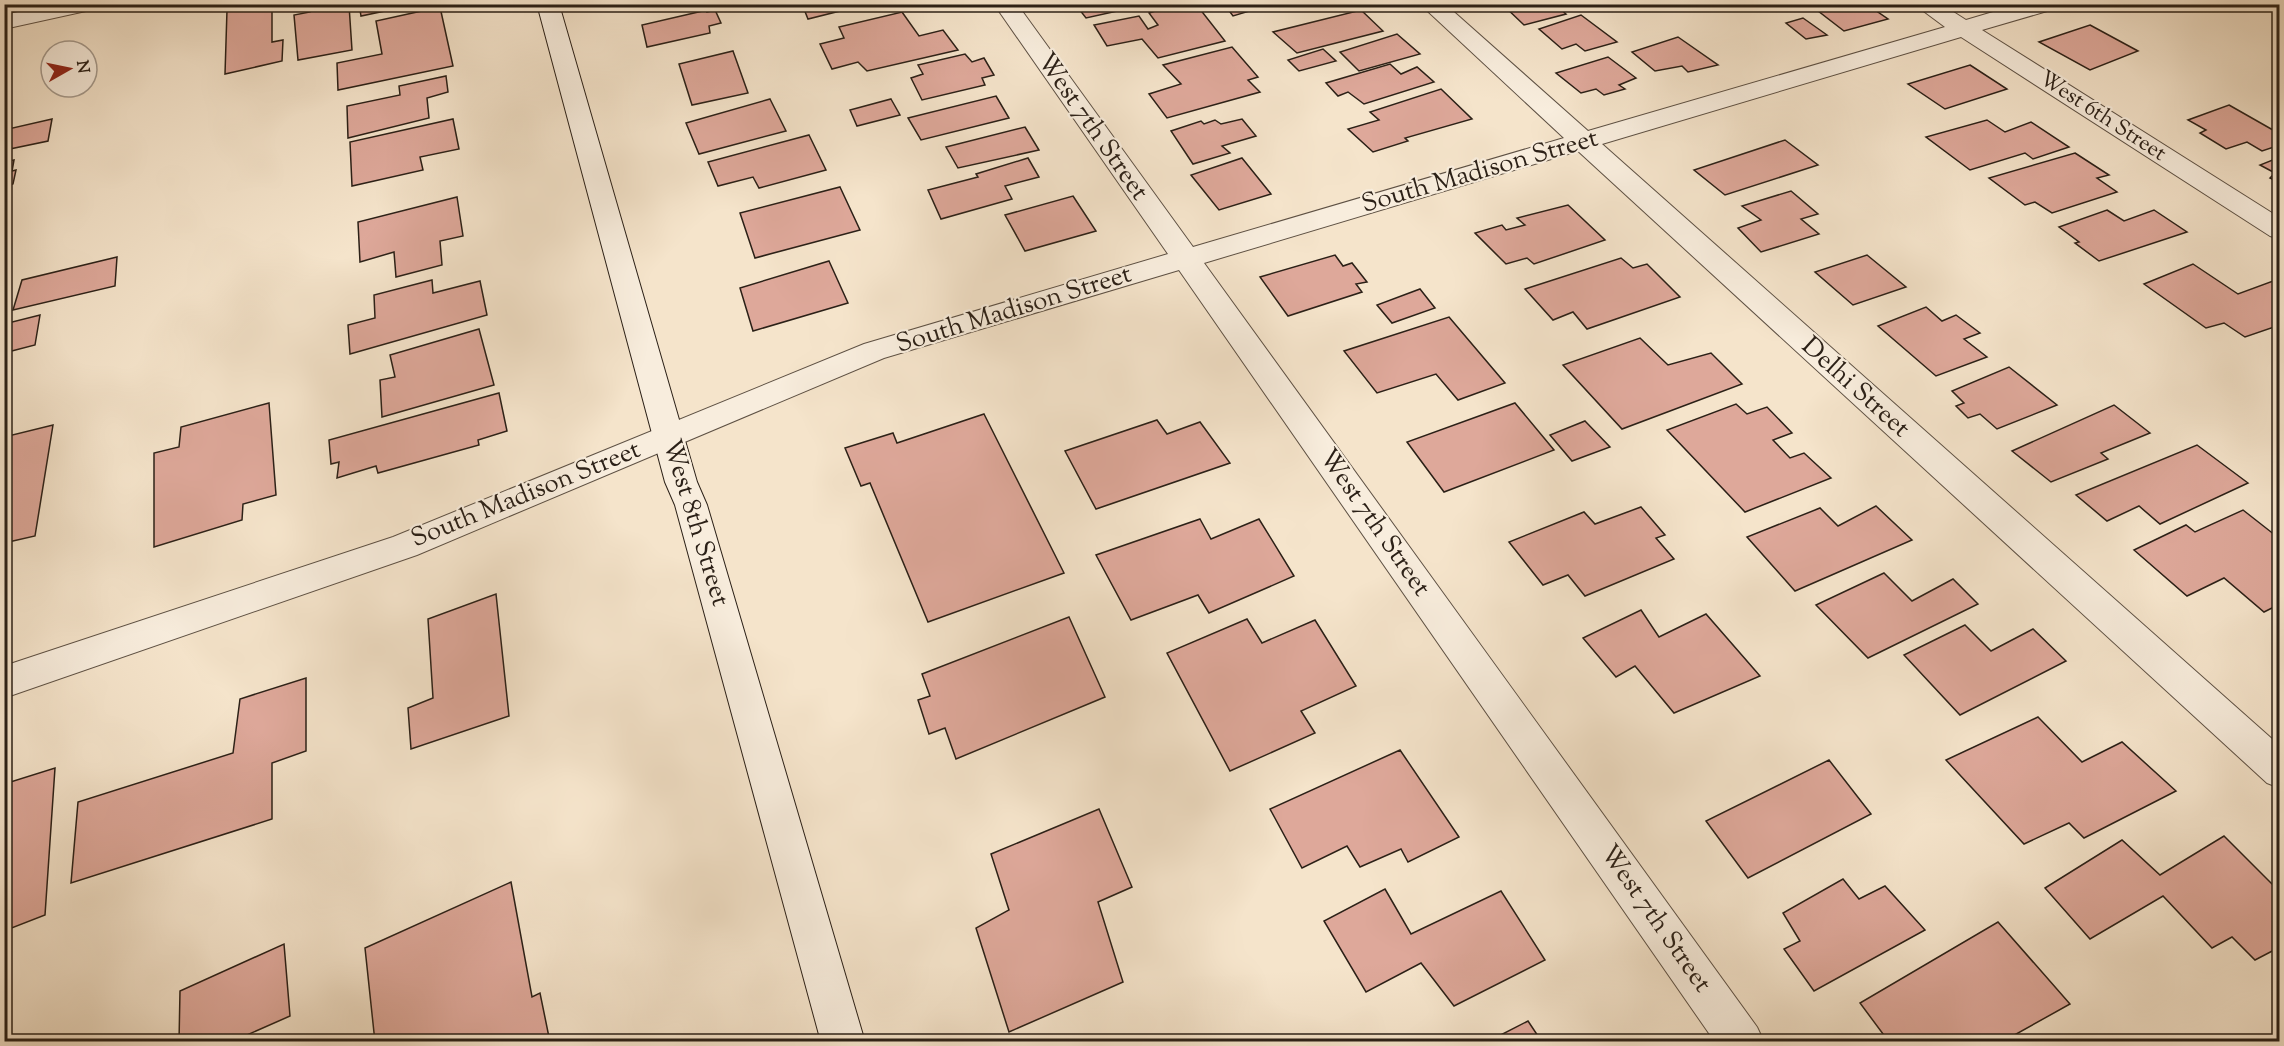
<svg xmlns="http://www.w3.org/2000/svg" width="2284" height="1046" viewBox="0 0 2284 1046" font-family="'Sorts Mill Goudy',serif">
<style>
.building{fill:#dea89a;stroke:#2b2017;stroke-width:1.5}
.lines{fill:none;stroke-linecap:round;stroke-linejoin:round}
.street-casing{stroke:#5e5144;stroke-width:2}
.secondary-casing{stroke:#2b2017;stroke-width:2}
.street{fill:#f8eddd;fill-rule:evenodd}
.secondary{fill:#f8eddd;fill-rule:evenodd}
.labels{text-anchor:middle;dominant-baseline:central;stroke-width:4.5;stroke-linejoin:round;paint-order:stroke}
.far-street-label{font-size:22px;fill:#2b2017;stroke:#f8eddd}
.street-label{font-size:26px;fill:#2b2017;stroke:#f8eddd}
</style>
<rect width="100%" height="100%" fill="#f5e4cb"/>
<filter id="stains"><feTurbulence type="fractalNoise" baseFrequency=".00333" numOctaves="4"/><feColorMatrix values="0 0 0 0 .2 0 0 0 0 .09 0 0 0 0 .02 0 0 0 .5 -.17"/></filter>
<radialGradient id="worn" r=".72"><stop offset=".6" stop-color="#630" stop-opacity="0"/><stop offset="1" stop-color="#630" stop-opacity=".3"/></radialGradient>
<!-- building -->
<g class="building">
<path d="M235,4H272V42L283,40L282,61L225,74L227,10L235,8Z"/>
<path d="M310,4H354L349,5L352,50L298,60L294,15L310,12Z"/>
<path d="M359,4H418L361,16Z"/>
<path d="M802,4H868L808,19Z"/>
<path d="M1103,4H1149L1086,18L1079,9Z"/>
<path d="M1178,4H1196L1225,41L1158,58L1142,39L1107,46L1094,25L1139,16L1148,29L1158,25L1149,13Z"/>
<path d="M1224,4H1273L1233,16Z"/>
<path d="M1502,4H1555L1566,14L1524,25Z"/>
<path d="M1809,4H1866L1888,19L1844,31Z"/>
<path d="M440,7L453,66L338,90L337,63L382,54L376,21Z"/>
<path d="M707,10V12L715,10L721,23L709,26L710,33L647,47L642,25Z"/>
<path d="M1361,10L1383,31L1297,53L1273,32Z"/>
<path d="M902,12L919,36L943,30L958,50L867,71L858,62L832,69L820,44L844,38L839,27Z"/>
<path d="M1581,15L1617,42L1585,51L1576,44L1562,49L1539,29Z"/>
<path d="M1803,18L1827,35L1806,39L1786,23Z"/>
<path d="M2090,25L2138,51L2090,70L2039,42Z"/>
<path d="M1397,34L1420,54L1359,71L1340,52Z"/>
<path d="M1678,37L1718,65L1688,72L1682,66L1655,71L1632,52Z"/>
<path d="M1232,47L1258,77L1248,80L1260,92L1167,118L1149,94L1181,84L1163,65Z"/>
<path d="M1323,49L1336,61L1299,71L1288,60Z"/>
<path d="M733,51L748,93L692,105L679,64Z"/>
<path d="M965,54L972,62L984,58L994,75L982,78L985,85L922,100L911,78L923,74L918,65Z"/>
<path d="M1608,57L1636,78L1619,85L1625,89L1604,95L1596,89L1581,93L1556,73Z"/>
<path d="M1390,64L1401,74L1417,67L1434,82L1364,104L1348,92L1338,96L1326,83Z"/>
<path d="M1970,65L2007,89L1945,109L1908,84Z"/>
<path d="M446,76L448,92L427,98L429,118L348,138L347,106L400,95L399,86Z"/>
<path d="M1441,89L1472,119L1405,138L1408,141L1373,152L1348,129L1379,120L1370,112Z"/>
<path d="M996,96L1009,118L921,140L908,118Z"/>
<path d="M770,99L786,131L699,154L686,123Z"/>
<path d="M891,99L900,115L857,126L850,110Z"/>
<path d="M2229,105L2280,134V145L2262,151L2247,142L2226,149L2200,133L2206,130L2188,120Z"/>
<path d="M52,119L48,141L5,150L8,129Z"/>
<path d="M453,119L459,149L420,157L423,170L352,186L350,142Z"/>
<path d="M1242,119L1256,136L1222,146L1230,153L1193,164L1171,131L1201,121L1204,124L1215,120L1221,124Z"/>
<path d="M1987,120L2005,132L2031,122L2069,147L2033,159L2025,153L1970,170L1926,137Z"/>
<path d="M1025,127L1039,150L958,168L946,147Z"/>
<path d="M809,135L826,170L759,188L753,177L718,186L708,162Z"/>
<path d="M1785,140L1818,165L1725,195L1694,170Z"/>
<path d="M2075,153L2109,175L2097,178L2117,192L2052,213L2035,202L2025,205L1989,178Z"/>
<path d="M2280,157V183L2270,178L2275,173L2260,165Z"/>
<path d="M1028,158L1039,177L1005,186L1012,199L941,219L928,190L978,177L976,174Z"/>
<path d="M1242,158L1271,194L1219,210L1191,175Z"/>
<path d="M14,160L12,171L16,170L13,184L9,185L4,208V162Z"/>
<path d="M840,187L860,230L755,258L740,213Z"/>
<path d="M1791,191L1818,214L1801,219L1819,234L1761,252L1738,228L1761,220L1742,206Z"/>
<path d="M1073,196L1096,231L1025,251L1005,215Z"/>
<path d="M457,197L463,236L440,241L442,265L396,277L394,252L360,262L358,222Z"/>
<path d="M1568,205L1605,240L1534,264L1527,258L1506,264L1475,233L1502,225L1506,230L1525,225L1517,218Z"/>
<path d="M2107,210L2124,221L2154,210L2187,232L2099,261L2075,243L2079,242L2059,227Z"/>
<path d="M1335,255L1343,266L1352,263L1367,282L1356,284L1362,292L1288,316L1260,277Z"/>
<path d="M1867,255L1906,287L1853,305L1815,272Z"/>
<path d="M117,257L115,286L13,310L22,280Z"/>
<path d="M1621,258L1633,268L1647,264L1680,297L1587,329L1573,312L1553,320L1525,289Z"/>
<path d="M829,261L848,303L753,331L740,288Z"/>
<path d="M2193,264L2238,294L2273,281L2280,285V325L2245,337L2224,323L2206,328L2144,284Z"/>
<path d="M432,280L433,293L480,281L487,315L350,354L348,325L375,318L374,295Z"/>
<path d="M1420,289L1435,308L1392,323L1377,305Z"/>
<path d="M1926,307L1942,321L1956,315L1980,333L1964,339L1987,357L1936,376L1878,326Z"/>
<path d="M40,315L35,345L4,353V324Z"/>
<path d="M1449,317L1505,383L1458,400L1436,374L1377,393L1344,351Z"/>
<path d="M479,329L494,385L382,417L380,380L395,377L390,355Z"/>
<path d="M1640,338L1668,365L1711,353L1742,384L1622,429L1563,365Z"/>
<path d="M2009,367L2057,405L1997,429L1980,414L1968,418L1956,406L1964,403L1952,391Z"/>
<path d="M499,393L507,431L478,440L479,445L378,473L376,466L337,478L339,462L331,464L329,440Z"/>
<path d="M269,403L276,495L243,504L242,520L154,547V453L179,447L181,427Z"/>
<path d="M1515,403L1554,450L1444,492L1407,442Z"/>
<path d="M1736,404L1747,414L1767,407L1792,433L1773,440L1790,458L1804,453L1831,478L1745,512L1667,430Z"/>
<path d="M2114,405L2150,433L2101,453L2108,459L2051,482L2012,451Z"/>
<path d="M984,414L1064,573L928,622L870,483L861,486L845,448L893,433L897,443Z"/>
<path d="M1157,420L1167,434L1200,422L1230,463L1096,509L1065,451Z"/>
<path d="M1585,421L1610,447L1572,461L1550,435Z"/>
<path d="M53,425L35,536L4,543V437Z"/>
<path d="M2197,445L2248,483L2160,524L2139,506L2107,521L2076,495Z"/>
<path d="M1876,506L1912,540L1795,591L1747,537L1820,508L1838,526Z"/>
<path d="M1641,507L1665,535L1656,538L1674,559L1585,596L1568,575L1543,585L1509,542L1584,512L1595,524Z"/>
<path d="M2243,510L2280,539V604L2264,612L2224,578L2187,596L2134,550L2186,525L2195,532Z"/>
<path d="M1200,519L1211,539L1259,519L1294,576L1209,613L1198,595L1131,620L1096,555Z"/>
<path d="M1884,573L1912,601L1953,579L1978,604L1868,658L1816,605Z"/>
<path d="M496,594L509,716L411,749L408,708L433,698L428,619Z"/>
<path d="M1641,610L1659,637L1706,614L1760,676L1674,713L1635,666L1616,677L1583,638Z"/>
<path d="M1069,617L1105,697L956,759L945,728L929,734L918,700L930,696L922,674Z"/>
<path d="M1247,619L1262,643L1315,620L1356,686L1301,711L1315,733L1230,771L1167,653Z"/>
<path d="M1965,625L1991,651L2033,629L2066,661L1960,715L1904,655Z"/>
<path d="M306,678V751L272,763V819L71,883L78,802L233,753L240,699Z"/>
<path d="M2038,717L2082,762L2122,742L2176,791L2084,838L2069,823L2024,844L1946,760Z"/>
<path d="M1400,750L1459,837L1408,862L1401,849L1360,867L1347,846L1302,868L1270,809Z"/>
<path d="M1829,760L1871,814L1748,878L1706,821Z"/>
<path d="M55,768L45,915L4,931V784Z"/>
<path d="M1099,809L1132,887L1098,902L1123,982L1009,1032L976,928L1009,910L991,854Z"/>
<path d="M2224,836L2280,892V947L2255,960L2232,937L2212,948L2163,896L2090,939L2045,888L2122,840L2160,875Z"/>
<path d="M1843,879L1859,899L1885,886L1925,930L1814,991L1784,949L1800,941L1783,913Z"/>
<path d="M511,882L532,997L540,993L550,1042H375L365,948Z"/>
<path d="M1385,889L1411,934L1501,891L1545,960L1454,1006L1421,963L1366,992L1324,921Z"/>
<path d="M1998,922L2070,1004L2009,1038L2012,1042H1889L1860,1003Z"/>
<path d="M284,944L290,1016L231,1042H179L180,991Z"/>
<path d="M1528,1021L1542,1042H1487Z"/>
</g>
<g class="lines">
<!-- street casing -->
<g class="street-casing">
<g id="street">
<path d="M54,4H98L95,9L4,29V15Z"/>
<path d="M994,4H1017L1193,247L1564,138L1420,4H1445L1588,131L1945,27L1914,4H1941L1966,20L2020,4H2057L2054,9L1982,30L2280,218V239L2270,236L1961,37L1602,144L2280,746V788L2267,783L1578,151L1204,263L1757,1027L1764,1042H1715L1179,270L884,358L417,555L4,698V666L393,537L864,344L1168,254Z"/>
</g>
</g>
<!-- secondary casing -->
<g class="secondary-casing">
<path id="secondary" d="M537,4H559L697,482L707,505L865,1042H821L675,505L665,482Z"/>
</g>
<!-- street -->
<use href="#street" class="street"/>
<!-- secondary -->
<use href="#secondary" class="secondary"/>
</g>
<g class="labels">
<!-- far-street labels -->
<g class="far-street-label">
<text transform="translate(2102 117) rotate(33)">West 6th Street</text>
</g>
<!-- street labels -->
<g class="street-label">
<text transform="translate(1092 127) rotate(55)">West 7th Street</text>
<text transform="translate(1480 172) rotate(-16)">South Madison Street</text>
<text transform="translate(1014 310) rotate(-17)">South Madison Street</text>
<text transform="translate(1855 388) rotate(42)">Delhi Street</text>
<text transform="translate(526 495) rotate(-22)">South Madison Street</text>
<text transform="translate(695 523) rotate(73)">West 8th Street</text>
<text transform="translate(1374 523) rotate(55)">West 7th Street</text>
<text transform="translate(1655 919) rotate(55)">West 7th Street</text>
</g>
</g>
<!-- margin -->
<rect width="2284" height="1046" fill="none" stroke="#f5e4cb" stroke-width="24"/>
<rect x="6" y="6" width="2272" height="1034" fill="none" stroke="#2b2017" stroke-width="3"/>
<rect x="12" y="12" width="2260" height="1022" fill="none" stroke="#2b2017" stroke-width="1.5"/>
<!-- north arrow -->
<g transform="translate(69 69) rotate(81)"><circle r="28" fill="#f8eddd" stroke="#a69b8e" stroke-width="1.5"/>
<path d="M0-4.5L10 22L0 15L-10 22Z" fill="#8f2418"/>
<text y="-9" font-size="16" font-weight="bold" text-anchor="middle" fill="#2b2017">N</text>
</g>
<rect width="100%" height="100%" filter="url(#stains)"/>
<rect width="100%" height="100%" fill="url(#worn)"/>
</svg>
